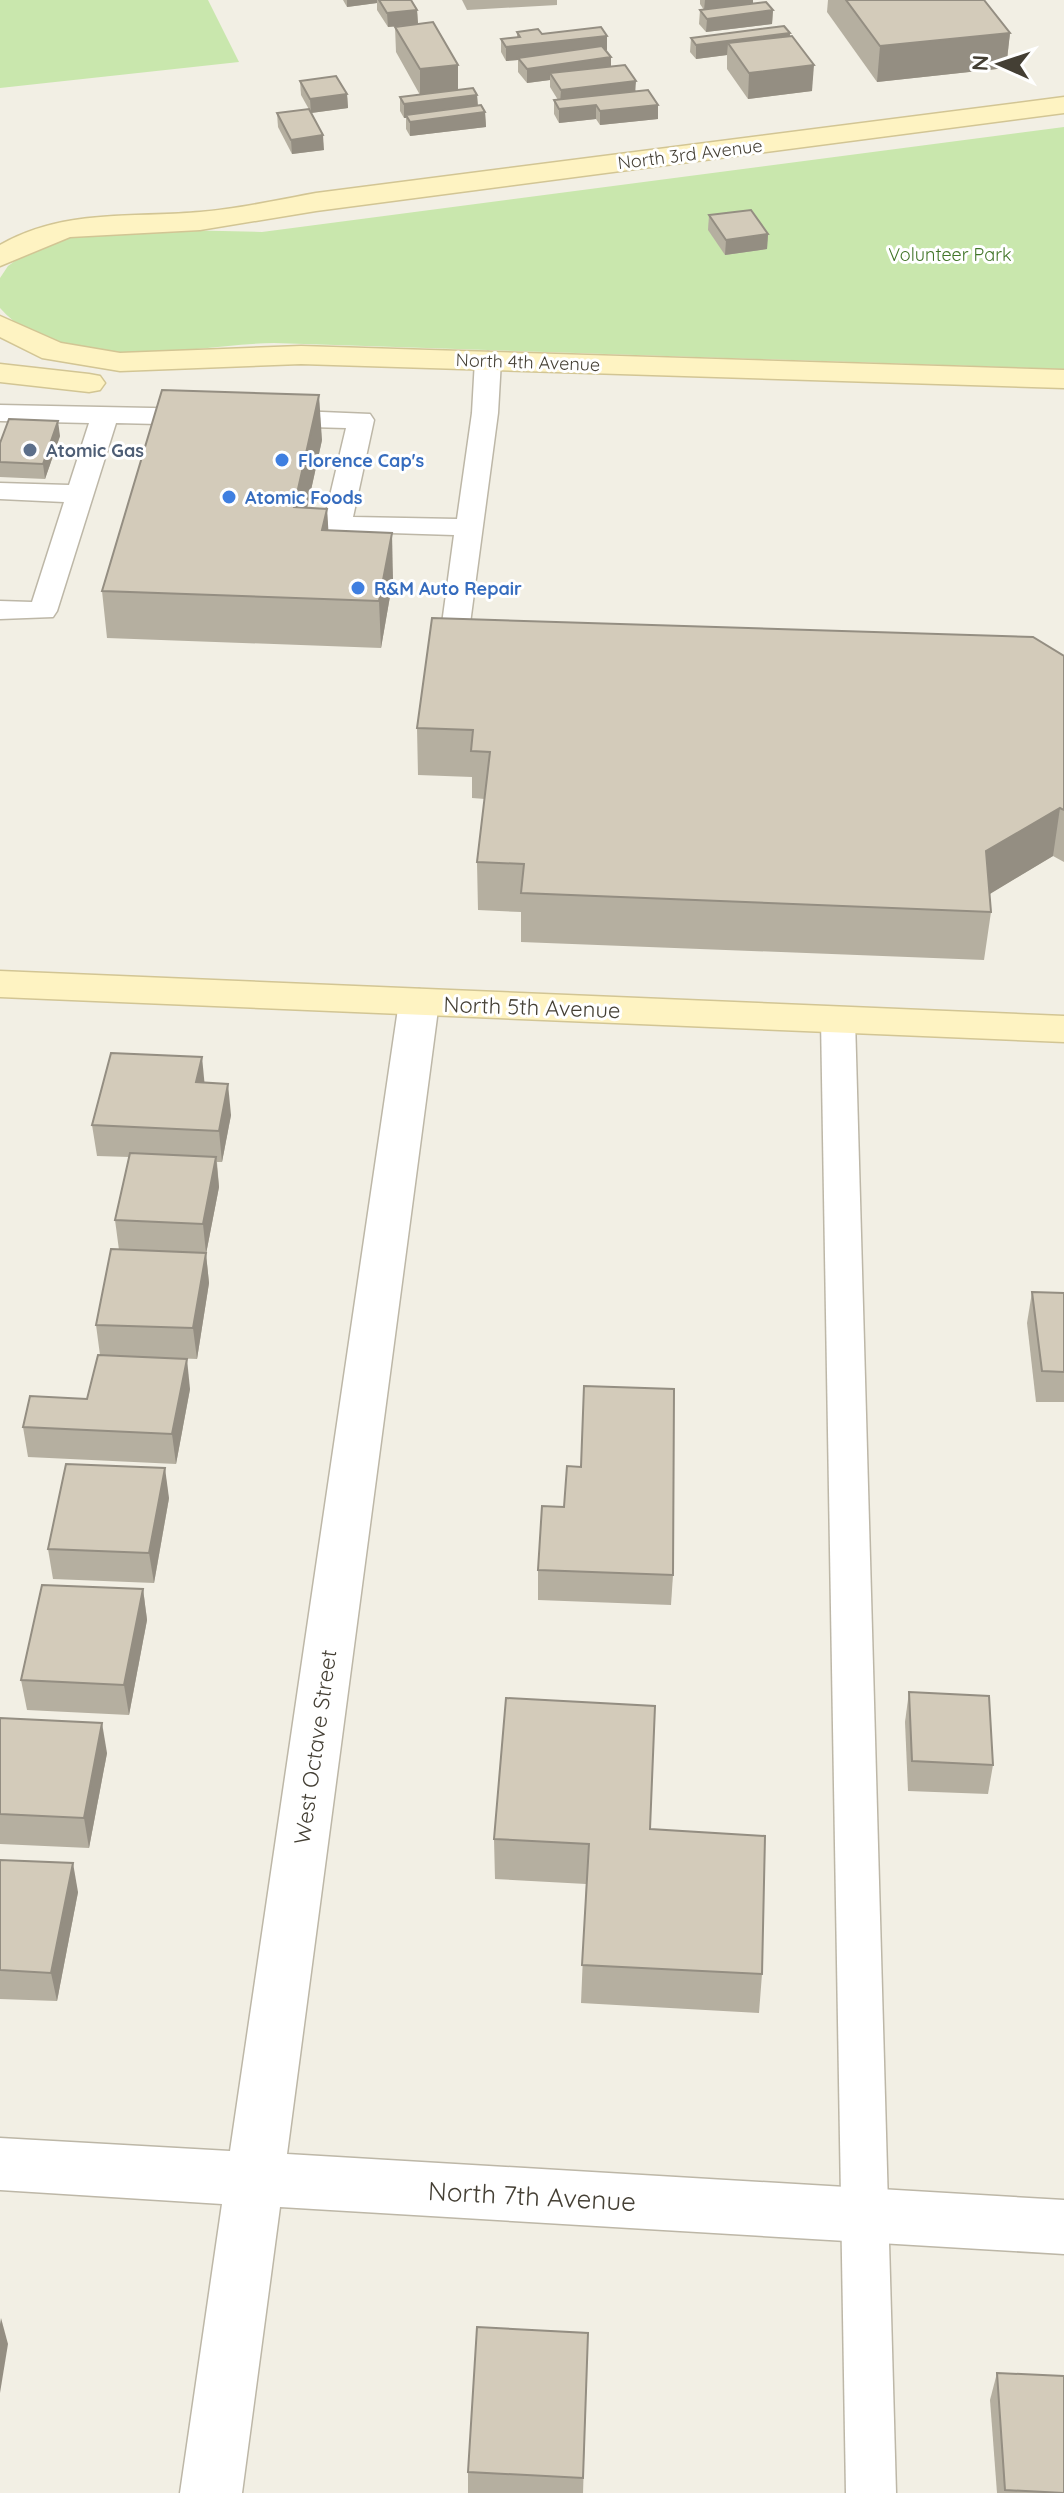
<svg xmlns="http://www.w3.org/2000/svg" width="1064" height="2493" viewBox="0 0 1064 2493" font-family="Quicksand,sans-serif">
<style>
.green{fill:#c9e7ad}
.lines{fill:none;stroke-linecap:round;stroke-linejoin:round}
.lane-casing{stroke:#bdb7a7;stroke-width:3}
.street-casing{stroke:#bdb7a7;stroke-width:3}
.secondary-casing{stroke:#d2c594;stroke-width:3}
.lane{fill:#fff;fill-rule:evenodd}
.street{fill:#fff;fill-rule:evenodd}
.secondary{fill:#fef3c2;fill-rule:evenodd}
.wall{fill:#b5afa0}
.shaded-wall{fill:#948e82}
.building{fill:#d3cbba;stroke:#948e82;stroke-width:2}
.service-dot{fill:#5c6f8a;stroke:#fff;stroke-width:3}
.shop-dot{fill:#3f7fe0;stroke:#fff;stroke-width:3}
.labels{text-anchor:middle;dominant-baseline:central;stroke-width:6;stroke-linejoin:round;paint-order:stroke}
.far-street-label{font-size:18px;fill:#443f34;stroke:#fff}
.far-park-label{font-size:18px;fill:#417528;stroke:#fff}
.far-service-label{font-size:18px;font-weight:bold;fill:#4e5e75;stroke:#fff;text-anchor:start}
.far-shop-label{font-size:18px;font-weight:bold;fill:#366cbe;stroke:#fff;text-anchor:start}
.street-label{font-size:22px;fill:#443f34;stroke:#fff}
.near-street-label{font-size:26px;fill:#443f34;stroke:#fff}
</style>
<rect width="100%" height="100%" fill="#f2efe4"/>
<!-- green -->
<g class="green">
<path d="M0,0H208L239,62L0,88Z"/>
<path d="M1064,127V369L274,343C189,344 65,380 0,308V278L8,266L26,253L67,236L177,230L262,232Z"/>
</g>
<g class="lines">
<!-- lane casing -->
<g class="lane-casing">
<g id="lane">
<path d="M488,352L497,355L501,360L498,413L469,631L465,637L455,640L445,637L441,631L454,535L327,531L323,525L346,428L274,426L265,424L261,418L265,412L274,410L370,414L374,420L353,517L457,519L472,413L475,360L479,355Z"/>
<path d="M0,405L202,409L211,411L215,417L211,423L202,425L116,423L57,611L53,617L0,619V601L32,602L64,502L0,499V483L69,485L89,423L0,421Z"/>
<path d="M838,1008L850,1011L855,1019L896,2493H846L821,1019L826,1011Z"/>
</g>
</g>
<!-- street casing -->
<g class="street-casing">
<path id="street" d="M419,989L433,993L439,1002L287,2154L1064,2200V2254L280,2207L242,2493H180L222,2204L0,2190V2138L230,2151L399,1002L405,993Z"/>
</g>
<!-- secondary casing -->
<g class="secondary-casing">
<g id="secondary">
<path d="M1064,97V113L316,211L200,230L70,237L0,266V245C63,209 130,218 200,212C239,209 277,200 316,193Z"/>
<path d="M0,316L61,343L120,353L301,346L1064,370V388L301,364L120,371L42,358L0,337Z"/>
<path d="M0,364L89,374L100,376L105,383L100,390L89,392L0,382Z"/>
<path d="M0,971L1064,1016V1042L0,997Z"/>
</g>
</g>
<!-- lane -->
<use href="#lane" class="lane"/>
<!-- street -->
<use href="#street" class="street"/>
<!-- secondary -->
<use href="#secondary" class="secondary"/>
</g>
<!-- wall -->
<g class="wall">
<path d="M343,0H411L417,10L418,24L388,27L377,10V3L347,7Z"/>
<path d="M462,0H557V5L467,10Z"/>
<path d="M700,0H753V3L773,10L772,24L706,32L699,24L700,10H704L700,4Z"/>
<path d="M828,0H984L1010,33L1006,68L877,82L827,12Z"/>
<path d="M395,27L458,90L477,95L478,106L485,112L486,127L410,136L406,129V118H404L400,111V97L420,95L396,52Z"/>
<path d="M517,32L607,36V50H606L611,66L636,91L658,105V119L600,125L596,119L559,123L554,114V100H558L550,87V80L527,83L518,72V60L506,61L501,52V39L517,37Z"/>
<path d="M790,33V36L812,91L748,99L727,69V55L696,59L690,52L691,38Z"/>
<path d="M300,81L347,94L348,108L311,113L301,95Z"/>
<path d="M277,113L324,150L292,154L278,127Z"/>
<path d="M709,215L768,234L767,249L725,255L708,230Z"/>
<path d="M60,436L45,479L0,477V443Z"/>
<path d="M322,440L307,508L327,509L328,531L393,579L381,648L107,638L102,591Z"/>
<path d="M1064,656V862L1053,856L989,894L991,912L984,960L521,942V912L478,910L477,862L485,799L472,798V777L418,775L417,728Z"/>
<path d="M205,1083L231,1115L222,1162H217L219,1187L206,1254L209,1283L197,1359L172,1358L190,1389L176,1464L28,1457L23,1427L87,1399L100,1355L96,1325L119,1250L115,1220L129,1157L97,1156L92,1125Z"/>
<path d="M1032,1292L1064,1293V1402H1036L1027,1323Z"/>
<path d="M169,1498L154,1583L53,1579L48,1549Z"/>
<path d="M538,1570L673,1575L671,1605L538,1600Z"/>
<path d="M143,1589L147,1620L129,1715L27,1710L21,1680Z"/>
<path d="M909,1692L993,1765L988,1794L908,1791L905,1722Z"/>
<path d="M0,1718L107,1753L89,1848L0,1844Z"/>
<path d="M650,1829L762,1974L759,2013L581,2003L586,1884L495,1879L494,1839Z"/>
<path d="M0,1860L78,1892L57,2001L0,1999Z"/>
<path d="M588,2333L583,2493H468V2472Z"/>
<path d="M997,2373L1064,2493H997L990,2400Z"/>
</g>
<!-- shaded-wall -->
<g class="shaded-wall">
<path d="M347,0H377V3L347,7Z"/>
<path d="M705,0H753V3L704,10Z"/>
<path d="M417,10L418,24L388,27L387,13Z"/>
<path d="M773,10L772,24L706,32L707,19Z"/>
<path d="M790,33L789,46L728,43L727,55L696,59V45Z"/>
<path d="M1010,33L1006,68L877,82L880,46Z"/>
<path d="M607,36V50L520,60L518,58V60L506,61V47Z"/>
<path d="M611,57V71L550,73V80L527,83V69Z"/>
<path d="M458,65V91L420,96V69Z"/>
<path d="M814,65L812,91L748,99L749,73Z"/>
<path d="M636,81L635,95L560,104L561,90Z"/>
<path d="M347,94L348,108L311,113L310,99Z"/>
<path d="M477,95L478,109L406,115V118H404V104Z"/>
<path d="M596,105V119L559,123V109Z"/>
<path d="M658,105V119L600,125V111Z"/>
<path d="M485,112L486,127L410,136V122Z"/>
<path d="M323,135L324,150L292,154L291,140Z"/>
<path d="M768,234L767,249L725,255L726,240Z"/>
<path d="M319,395L322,440L297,554L294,507Z"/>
<path d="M58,421L60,436L45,479L43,464Z"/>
<path d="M327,509L330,555L322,530Z"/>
<path d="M392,533L393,579L381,648L379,601Z"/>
<path d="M1060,808L1053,856L980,900L986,851Z"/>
<path d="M202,1057L205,1088L196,1082Z"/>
<path d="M228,1084L231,1115L222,1162L219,1131Z"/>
<path d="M216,1157L219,1187L206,1254L209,1283L197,1359L193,1328L206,1253L203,1224Z"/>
<path d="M187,1359L190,1389L176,1464L172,1434Z"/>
<path d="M165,1468L169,1498L154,1583L149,1553Z"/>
<path d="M143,1589L147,1620L129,1715L124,1685Z"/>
<path d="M102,1723L107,1753L89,1848L84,1818Z"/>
<path d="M73,1863L78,1892L57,2001L51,1973Z"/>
<path d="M1,2318L8,2344L0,2393V2324Z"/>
</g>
<!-- building -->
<g class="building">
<path d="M379,0H411L417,10L387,13Z"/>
<path d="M846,0H984L1010,33L880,46Z"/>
<path d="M766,2L773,10L707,19L700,10Z"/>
<path d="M433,22L458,65L420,69L395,27Z"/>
<path d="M784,26L790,33L696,45L691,38Z"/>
<path d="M601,27L607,36L506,47L501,39L520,37L517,32L538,29L542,34Z"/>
<path d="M792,36L814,65L749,73L728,43Z"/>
<path d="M602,46L611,57L527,69L518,58Z"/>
<path d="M625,65L636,81L561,90L550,73Z"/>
<path d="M336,76L347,94L310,99L300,81Z"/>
<path d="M473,88L477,95L404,104L400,97Z"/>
<path d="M648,90L658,105L600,111L596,105L559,109L554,100Z"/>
<path d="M481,105L485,112L410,122L406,115Z"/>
<path d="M309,109L323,135L291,140L277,113Z"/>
<path d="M751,210L768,234L726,240L709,215Z"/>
<path d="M162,390L319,395L294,507L327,509L322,530L392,533L379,601L102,591Z"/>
<path d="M9,419L58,421L43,464L0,462V443Z"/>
<path d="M432,618L1033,637L1064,656V810L1060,808L986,851L991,912L521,893L524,864L477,862L490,752L471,751L473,730L417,728Z"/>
<path d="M111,1053L202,1057L196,1082L228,1084L219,1131L92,1125Z"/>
<path d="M130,1153L216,1157L203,1224L115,1220Z"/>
<path d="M111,1249L206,1253L193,1328L96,1325Z"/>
<path d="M1032,1292L1064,1293V1372L1042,1371Z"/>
<path d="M98,1355L187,1359L172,1434L23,1427L30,1396L87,1399Z"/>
<path d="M584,1386L674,1389L673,1575L538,1570L542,1506L564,1507L567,1466L581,1467Z"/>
<path d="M66,1464L165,1468L149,1553L48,1549Z"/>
<path d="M42,1585L143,1589L124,1685L21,1680Z"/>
<path d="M909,1692L989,1696L993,1765L912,1761Z"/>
<path d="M506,1698L655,1706L650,1829L765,1836L762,1974L582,1965L589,1844L494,1839Z"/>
<path d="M0,1718L102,1723L84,1818L0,1814Z"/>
<path d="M0,1860L73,1863L51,1973L0,1970Z"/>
<path d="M477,2327L588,2333L583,2478L468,2472Z"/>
<path d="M997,2373L1064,2376V2493L1005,2490Z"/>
</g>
<!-- markers -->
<circle class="service-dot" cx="30" cy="450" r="8"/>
<g class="shop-dot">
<circle cx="282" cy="460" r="8"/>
<circle cx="229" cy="497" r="8"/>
<circle cx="358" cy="588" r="8"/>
</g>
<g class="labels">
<!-- far-street labels -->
<g class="far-street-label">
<text transform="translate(690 154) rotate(-7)">North 3rd Avenue</text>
<text transform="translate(528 362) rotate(2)">North 4th Avenue</text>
</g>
<!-- far-park labels -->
<g class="far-park-label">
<text x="950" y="254">Volunteer Park</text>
</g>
<!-- far-service labels -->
<g class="far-service-label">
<text x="46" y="450">Atomic Gas</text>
</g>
<!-- far-shop labels -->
<g class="far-shop-label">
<text x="298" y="460">Florence Cap's</text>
<text x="245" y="497">Atomic Foods</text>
<text x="374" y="588">R&amp;M Auto Repair</text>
</g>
<!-- street labels -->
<g class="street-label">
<text transform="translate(532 1007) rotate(2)">North 5th Avenue</text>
<text transform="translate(315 1747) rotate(-82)">West Octave Street</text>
</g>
<!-- near-street labels -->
<g class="near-street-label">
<text transform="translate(532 2196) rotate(3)">North 7th Avenue</text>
</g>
</g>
<!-- north arrow -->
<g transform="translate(1000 64) rotate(273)" stroke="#ffffff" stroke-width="6" paint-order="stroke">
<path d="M0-6L14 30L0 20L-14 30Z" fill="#443f34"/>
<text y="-12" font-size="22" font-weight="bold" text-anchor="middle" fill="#443f34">N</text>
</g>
</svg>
